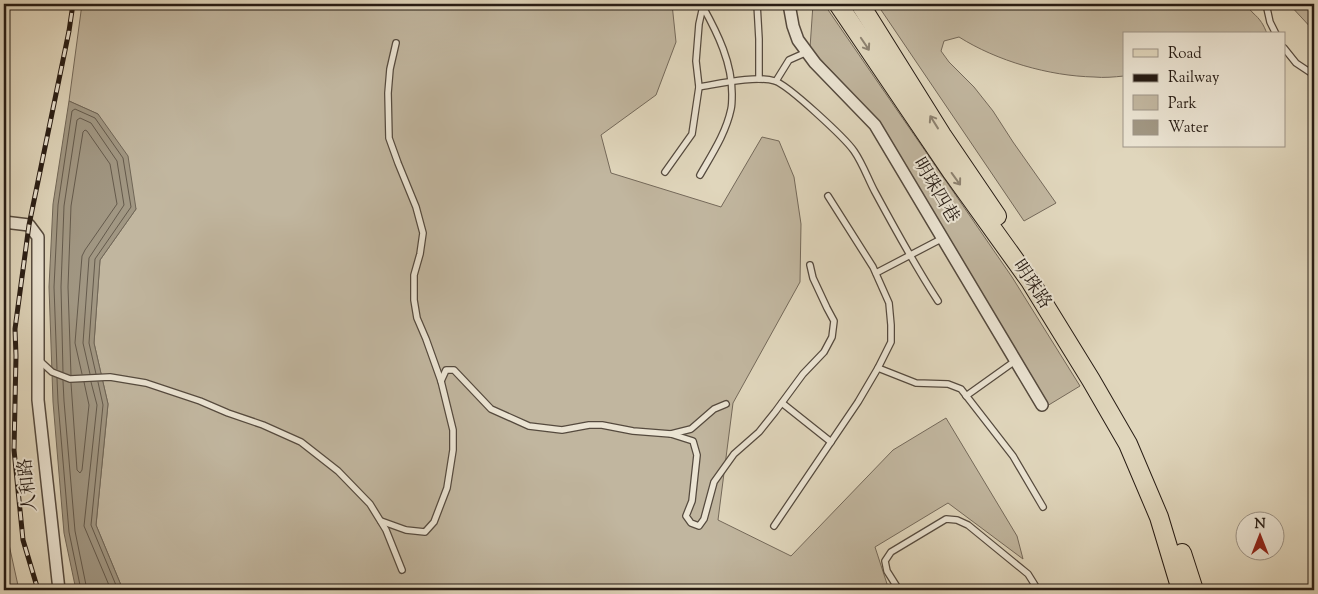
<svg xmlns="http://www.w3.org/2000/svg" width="1318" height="594" viewBox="0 0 1318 594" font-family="'Sorts Mill Goudy','Noto Serif SC',serif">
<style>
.green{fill:#c1b69f;stroke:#74695a}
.water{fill:#a19783;stroke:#706657}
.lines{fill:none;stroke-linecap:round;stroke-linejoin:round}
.shore{stroke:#645a4c;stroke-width:1}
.lane-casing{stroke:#554a3e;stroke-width:8}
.street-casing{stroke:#554a3e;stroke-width:14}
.primary-casing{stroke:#271c14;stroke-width:20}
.lane{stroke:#ebe4d3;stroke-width:5.5}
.street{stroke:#ebe4d3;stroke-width:11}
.primary{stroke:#e0d6bc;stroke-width:18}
.rail-casing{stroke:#271c14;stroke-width:5}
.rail{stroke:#ebe4d3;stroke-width:3;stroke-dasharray:9;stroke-linecap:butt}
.oneway{stroke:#8d8270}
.labels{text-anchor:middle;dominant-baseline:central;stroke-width:4;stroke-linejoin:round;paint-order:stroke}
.street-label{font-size:18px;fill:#271c14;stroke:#ebe4d3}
</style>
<rect width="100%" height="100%" fill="#e0d6bc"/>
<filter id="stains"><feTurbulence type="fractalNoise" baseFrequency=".004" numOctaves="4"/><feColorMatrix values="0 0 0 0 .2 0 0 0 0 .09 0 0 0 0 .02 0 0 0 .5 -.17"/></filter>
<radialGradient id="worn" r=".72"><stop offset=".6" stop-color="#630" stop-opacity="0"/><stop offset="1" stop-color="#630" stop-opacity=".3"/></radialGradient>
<!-- green -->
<g class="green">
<path d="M82,4H672L676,42L656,95L601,135L611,173L721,207L762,137L779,141L794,177L801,224L800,282L733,403L718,520L791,556L893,450L946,418L1017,536L1023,559L948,503L875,547L889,590H123L96,525L108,404L94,343L100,260L136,209L98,114L69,101Z"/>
<path d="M813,4H824L1012,277L1080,386L1047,406L880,123L810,48Z"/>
<path d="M877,4H1244C1247,8 1250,9 1253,13C1260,19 1264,25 1267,34H1124V76C1114,77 1104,78 1094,77C1049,76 997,61 959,37L944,41L941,51L949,62L974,87L993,111L1013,142L1056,203L1024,221Z"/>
<path d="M1289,4H1314V31Z"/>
<path d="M8,540L19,590H4V541Z"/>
</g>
<!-- water -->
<path class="water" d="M69,101L98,114L128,156L136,209L100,260L94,343L108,404L96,525L123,590H76L64,533L53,402L49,287L53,204Z"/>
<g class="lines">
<!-- shore -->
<g class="shore">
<path d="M57,369L54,287L58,205L72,111L75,109L95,118L123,158L131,207L95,259L89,343L96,374"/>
<path d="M63,372L61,287L64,206L77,120L80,118L91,123L117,161L124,205L89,258L83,343L90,374"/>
<path d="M71,375L68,287L71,206L83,132L85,130L87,131L110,164L117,204L85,250L82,256L75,343L82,374"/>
<path d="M57,378L58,402L69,532L81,590"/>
<path d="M63,381L64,401L75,531L87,590"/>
<path d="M91,382L97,405L84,526L111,590"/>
<path d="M98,382L103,405L91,525L118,590"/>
<path d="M71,383L77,470L80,473L82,470L89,405L84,382"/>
</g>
<!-- lane casing -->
<g class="lane-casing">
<g id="lane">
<path d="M757,4L759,39V79"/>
<path d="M1266,4L1270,22L1276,34"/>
<path d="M1284,48L1296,63L1314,75"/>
<path d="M776,81L789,60L807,52"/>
<path d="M699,87C718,84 756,75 775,81C788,85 845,138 854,151C863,164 868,179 875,192C895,229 915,266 938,301"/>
<path d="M665,172L692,134L699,87L696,61L699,24L703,6"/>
<path d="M700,175C712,154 726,133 731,109C732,105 732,99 732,94C732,63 718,34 703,7"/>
<path d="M876,273L943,238"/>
<path d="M40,361L52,372L70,379L110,377L146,383L200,401L228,413L263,425L301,442L338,471L370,504L386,530L402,570"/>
<path d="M878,368L916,383L948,384L961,389L1013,456L1043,507"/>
<path d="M441,381L446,370H454L491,409L529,426L562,430L589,425H602L633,431L671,434L691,429L714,409L726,404"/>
<path d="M966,396L1015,361"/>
<path d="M782,403L831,442"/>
<path d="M671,434L693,441L697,455L692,501L686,516L691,523L699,526L704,519L714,482L734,454L759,432L775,412L803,374L824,352L832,337L834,321L827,308L813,278L810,265"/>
<path d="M381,521L406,530L425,532L434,522L447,488L453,450V430L441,381L426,339L417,318L414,300V275L420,254L423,233L416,207L398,163L389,138L388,93L390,69L396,43"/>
<path d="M774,526L858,402L878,368L891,342V325L889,303L873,267L828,196"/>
<path d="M899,590L887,571L885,561L891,552L946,519L957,520L968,525L1028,574L1038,590"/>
</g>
</g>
<!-- street casing -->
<g class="street-casing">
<g id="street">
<path d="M789,4L793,26L798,40L815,63L875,125L1042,405"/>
<path d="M4,222L29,225L38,237V400L59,590"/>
</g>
</g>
<!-- primary casing -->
<g class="primary-casing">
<g id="primary">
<path d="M838,4L951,171L1030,281L1091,380L1128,444L1159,517L1181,590"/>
<path d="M860,4L942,135L997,216"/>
<path d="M1182,553L1194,590"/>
</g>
</g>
<!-- lane -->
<use href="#lane" class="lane"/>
<!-- street -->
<use href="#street" class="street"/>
<!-- primary -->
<use href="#primary" class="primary"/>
<!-- rail casing -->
<g class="rail-casing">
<path id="rail" d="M38,590L23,540L14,450L16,356L15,329L29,225L69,31L73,4"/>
</g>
<!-- rail -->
<use href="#rail" class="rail"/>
</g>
<!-- one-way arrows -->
<defs><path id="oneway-shaft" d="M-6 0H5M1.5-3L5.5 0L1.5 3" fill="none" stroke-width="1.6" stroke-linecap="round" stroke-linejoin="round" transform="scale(1.25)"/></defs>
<g class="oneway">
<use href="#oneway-shaft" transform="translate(865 44) rotate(56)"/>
<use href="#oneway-shaft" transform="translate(934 122) rotate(-122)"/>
<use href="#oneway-shaft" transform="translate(956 179) rotate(54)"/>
</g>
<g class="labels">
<!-- street labels -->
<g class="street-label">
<text transform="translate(935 191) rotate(59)">明珠四巷</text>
<text transform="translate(1031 285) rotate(56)">明珠路</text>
<text transform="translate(29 485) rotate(-96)">人和路</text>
</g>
</g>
<!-- margin -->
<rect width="1318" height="594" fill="none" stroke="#e0d6bc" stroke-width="20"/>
<rect x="5" y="5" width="1308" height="584" fill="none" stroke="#271c14" stroke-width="2.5"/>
<rect x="10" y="10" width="1298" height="574" fill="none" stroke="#271c14"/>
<!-- legend -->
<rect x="1123" y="32" width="162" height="115" fill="#ebe4d3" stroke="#9d9487"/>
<rect x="1133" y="49" width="25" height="8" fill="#e0d6bc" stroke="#9d9487"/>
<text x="1168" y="58" font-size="15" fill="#271c14">Road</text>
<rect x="1133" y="74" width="25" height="8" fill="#271c14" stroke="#9d9487"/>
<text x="1168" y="82" font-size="15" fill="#271c14">Railway</text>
<rect x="1133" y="95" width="25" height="15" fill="#c1b69f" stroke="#9d9487"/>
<text x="1168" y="108" font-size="15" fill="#271c14">Park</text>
<rect x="1133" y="120" width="25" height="15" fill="#a19783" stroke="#9d9487"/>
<text x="1168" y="132" font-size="15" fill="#271c14">Water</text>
<!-- north arrow -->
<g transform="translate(1260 536)"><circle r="24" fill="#ebe4d3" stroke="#9d9487"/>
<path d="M0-4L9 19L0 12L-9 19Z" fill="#8f2418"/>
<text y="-8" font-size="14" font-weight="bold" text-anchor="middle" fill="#271c14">N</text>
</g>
<rect width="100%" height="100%" filter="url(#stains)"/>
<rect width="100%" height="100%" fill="url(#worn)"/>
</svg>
